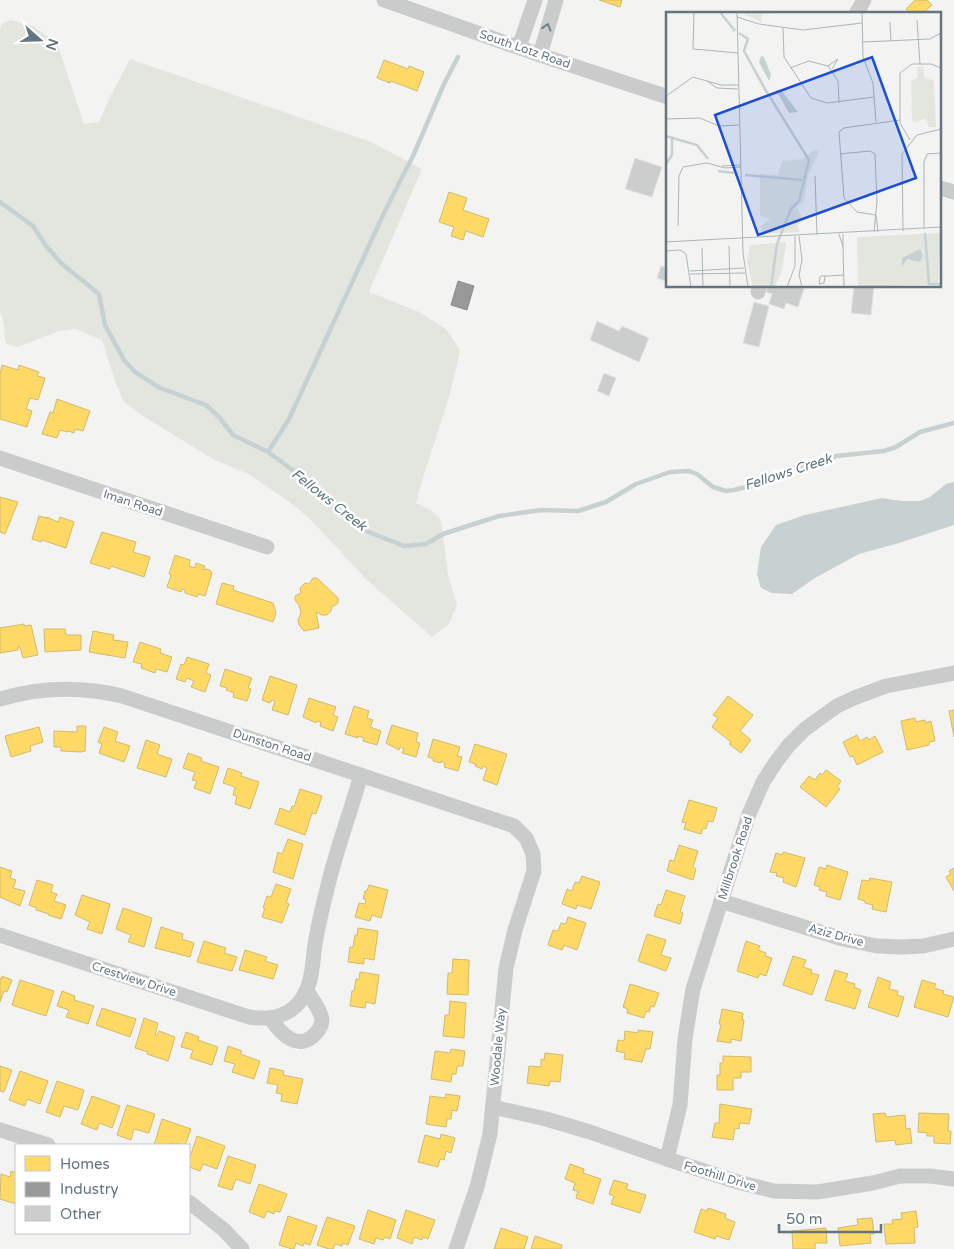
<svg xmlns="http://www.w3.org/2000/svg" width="954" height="1249" viewBox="0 0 954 1249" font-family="'Varela Round',sans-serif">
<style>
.green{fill:#e2e6df}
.water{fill:#c7d1d2}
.homes{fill:#ffd966;stroke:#d0bb6e}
.industry{fill:#999;stroke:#898e92}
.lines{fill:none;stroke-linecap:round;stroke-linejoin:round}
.stream{stroke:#c7d1d2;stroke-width:4.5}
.building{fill:#cccece;stroke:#e2e2e1}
.minor{stroke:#cacccc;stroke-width:15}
.oneway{stroke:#6d7e88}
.labels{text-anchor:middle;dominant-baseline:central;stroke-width:5;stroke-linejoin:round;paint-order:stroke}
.street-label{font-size:12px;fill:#637581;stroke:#fff}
.water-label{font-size:14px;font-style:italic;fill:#5f777f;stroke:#fff}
.inset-river{fill:none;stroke:#c7d1d2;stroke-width:2.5}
.inset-road{fill:none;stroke:#acb6ba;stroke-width:1}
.view{fill:#1d4ed8;fill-opacity:0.15;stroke:#1d4ed8;stroke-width:2.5}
.inset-edge{fill:none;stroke:#637581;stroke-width:2.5}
</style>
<rect width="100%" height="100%" fill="#f3f3f1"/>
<!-- green -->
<path class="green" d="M10,20L33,26L57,43L84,124L99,122L110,97L130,59L371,142L422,169L369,292L419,312L446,329L460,350C451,402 429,452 416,503L432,511L441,520L448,575L457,605L449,624L432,637L367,580L309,518L288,501L250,475L213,459L143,416L124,402L115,381L102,340L76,329L59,331L18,347L6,344C3,331 6,324 0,312V30L1,25Z"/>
<!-- water -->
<path class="water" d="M954,482V525L899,543L859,554L815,578L792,594L772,593L761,588L757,574L761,547L776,525L805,515L882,498L902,501H920L930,497L946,484Z"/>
<!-- homes -->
<g class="homes">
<path d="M599,0H622L620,7Z"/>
<path d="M915,0H927L932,5L922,14H911L906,9Z"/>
<path d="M384,60L408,69L409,66L424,72L417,91L391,81L390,83L377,78Z"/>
<path d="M449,192L467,198L463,210L489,219L483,237L466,231L463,240L451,236L454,227L439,222Z"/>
<path d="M2,365L18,370L19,365L39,372L37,376L45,378L38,400L30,398L26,409L32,411L27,427L0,419V374Z"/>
<path d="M57,399L90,411L83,431L75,429L74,433L68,431V432L60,430L57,438L42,434L50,412L53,413Z"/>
<path d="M0,497L18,502L5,534L0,532Z"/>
<path d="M39,516L47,518V517L58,522L60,517L74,522L66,548L42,540L41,542L32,539Z"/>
<path d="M102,532L136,542L133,552L150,557L144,577L111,566L110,569L90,563Z"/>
<path d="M175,555L190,560L189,566L195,568L196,563L205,566L203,570L206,569L210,570L212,573L205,596L198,594L197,597L185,593V590L182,589L181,592L167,587L171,575L169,574Z"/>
<path d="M313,578H317L338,598V603L334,606H332L331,611L327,615H322L316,612L319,628L304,631L299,625L298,620L301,613L299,605L295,600V596L301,593L300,588L305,583L309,584Z"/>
<path d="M222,583L234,586L233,590L273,603L276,613L273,622L216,604Z"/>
<path d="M24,624V626L31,625L38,655L23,658L20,647H18V650L0,653V628Z"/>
<path d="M44,629H65L66,635H81V650L45,652Z"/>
<path d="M93,631L114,635L113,640L128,642L125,658L89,652Z"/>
<path d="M140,642L161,649L160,653L172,657L167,672L156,669L155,673L141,668L142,664L133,662Z"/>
<path d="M187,657L209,664L206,673L211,675L205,692L191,687L194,681L187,678L185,682L176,679L181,664L184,665Z"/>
<path d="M225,669L252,678L248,688L251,689L247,701L233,697L234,693L226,690L227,688L220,686Z"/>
<path d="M270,676L297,685L288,715L272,710L275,701L272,700L270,703L262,700Z"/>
<path d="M728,696L753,715L740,731L751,740L741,753L729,744L731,742L712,727L718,718L713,715Z"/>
<path d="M309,698L336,707L333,715L338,717L333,731L320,726L321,722L317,721L316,723L303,717Z"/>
<path d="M354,706L369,711L367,718L373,720L370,727L381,731L377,745L363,741L364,738L358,736V738L345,734Z"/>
<path d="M954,710V737L949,711Z"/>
<path d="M915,718L916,722L925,720V723L931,721L935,741L929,742V745L907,750L901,721Z"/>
<path d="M392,725L418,733L416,742L420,743L416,757L402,753L404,749L400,747L399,750L386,743Z"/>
<path d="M77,726H86L85,751L82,752L61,751V747H54V731L77,732Z"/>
<path d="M39,727L43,742L30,746L31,751L11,757L5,736Z"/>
<path d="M104,727L118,732L115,741L130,746L124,762L99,753L102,744L98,742Z"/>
<path d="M857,735L860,741L867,737L869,740L875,736L883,752L857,765L853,756L850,757L843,742Z"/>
<path d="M433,739L460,747L457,756L462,757L458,771L444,767L445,763L441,761V763L433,761L434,759L428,757Z"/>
<path d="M146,740L160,745L157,754L172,759L166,777L137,768Z"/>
<path d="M475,744L507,754L497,785L483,780L487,768L483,766L482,769L475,766L476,764L469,762Z"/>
<path d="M188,753L202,758L201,761L219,767L210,794L194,788L197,781L192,780L195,772L183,768Z"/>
<path d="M228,768L242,773L241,776L259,782L250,809L235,804L237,796L233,795L235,787L223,783Z"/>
<path d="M826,770L841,781L837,787L840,789L826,807L800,787L809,776L815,780L820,773L822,775Z"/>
<path d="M300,789L322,796L316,814L312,813L305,835L275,824L280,808L290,812L292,806L294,807Z"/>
<path d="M689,800L717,808L713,822L708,821L706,829L703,828L701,834L684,829L686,823L682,822Z"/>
<path d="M288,839L303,844L293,879L273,872L278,852L282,854Z"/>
<path d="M679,845L698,851L693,867L696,869L693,880L667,871L670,860L674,861Z"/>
<path d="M783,852L805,858L796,887L783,882L784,878L776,876L777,873L770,872L776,853L782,855Z"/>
<path d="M827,865L848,872L840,900L826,896L827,892L819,890L820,887L814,885L819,867L826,869Z"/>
<path d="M0,867L12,871L10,878L16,880L13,888L25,891L20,906L0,897Z"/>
<path d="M954,868V891L946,877L951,874L949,871Z"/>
<path d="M582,876L600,882L591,909L577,905L576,909L562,904L567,889L572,891L575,882L579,883Z"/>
<path d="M870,878L892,882L886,912L872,909L873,905L865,903V901L858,899L862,880L869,881Z"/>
<path d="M37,880L53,885L51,892L57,894L54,901L66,905L61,919L48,915L49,914L36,910L37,908L29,905Z"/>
<path d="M276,884L291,889L286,903L289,904L282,923L262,917L265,908H263L267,896L271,897Z"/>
<path d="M369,885L388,890L381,918L372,915L370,921L355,917L359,903L365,904L366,899H363L365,891H367Z"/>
<path d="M666,890L685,896L680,912L683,913L680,924L654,916L658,904L661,905Z"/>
<path d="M82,895L110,904L102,934L87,929L90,922L75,915Z"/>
<path d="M123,908L152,918L144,947L128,942L131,935L116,929Z"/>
<path d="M568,917L586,923L577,950L564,945L562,950L548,945L553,930L558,931L561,923L566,924Z"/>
<path d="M161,927L183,934L182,939L194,943L190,957L155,948Z"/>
<path d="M358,928L378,931L374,960L364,958V964L348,962L350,947H353L355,935H357Z"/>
<path d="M647,934L666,940L661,955L671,958L666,971L638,961Z"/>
<path d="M204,941L226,948L224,953L237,957L232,971L197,962Z"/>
<path d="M746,941L760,946L758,950L766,953L765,956L772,958L766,976L760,974L758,978L737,971Z"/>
<path d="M245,950L267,957L265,961L278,965L273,979L239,970Z"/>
<path d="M793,956L806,960L803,967L812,970L811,973L819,975L812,995L783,985Z"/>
<path d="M453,959L469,960L468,995L447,994L448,973H452Z"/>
<path d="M835,970L848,974L845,981L855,984L854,987L861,990L855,1009L825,1000Z"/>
<path d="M360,972L379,975L375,1004L366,1002L365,1008L350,1006L352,991H354L356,979H359Z"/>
<path d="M2,976L12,980L7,992L4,991L0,1002V978L2,979Z"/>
<path d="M878,977L891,982L889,989L898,991L897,995L904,997L898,1017L868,1007Z"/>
<path d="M20,980L54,991L46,1016L12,1005Z"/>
<path d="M922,980L936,984L934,988L944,991L943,994L954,997L948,1017L914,1007Z"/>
<path d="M630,984L659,993L654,1007L651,1006L649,1012L646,1011L644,1018L627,1013L628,1009L623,1007Z"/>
<path d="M62,991L75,996L74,1000L94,1006L88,1024L66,1017L69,1010L57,1006Z"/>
<path d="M450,1001L466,1003L464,1038L443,1036L445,1015H449Z"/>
<path d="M102,1008L136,1019L130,1037L96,1025Z"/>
<path d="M722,1009L743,1013L742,1020H744L741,1041L731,1039V1043L717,1041L721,1025L719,1024Z"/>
<path d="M144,1018L158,1023L155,1035H157L159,1031L175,1037L168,1061L147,1054L148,1052L135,1048Z"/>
<path d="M638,1030L653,1032L650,1049H646L642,1062L624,1059L625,1053L616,1051L618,1040L624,1041L625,1031L638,1033Z"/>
<path d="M186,1032L199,1037L198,1040L218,1047L212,1065L190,1058L193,1050L181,1047Z"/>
<path d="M228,1046L242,1051L240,1054L260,1061L254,1079L232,1072L235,1064L224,1061Z"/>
<path d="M451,1049L465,1051L463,1066H457L456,1074H452L451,1082L431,1079L435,1051L450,1053Z"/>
<path d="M545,1053L563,1055L560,1082L550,1081L549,1086L527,1083L529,1066L541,1067V1059L544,1060Z"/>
<path d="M723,1056L751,1057V1072H741V1078H733V1090H717V1075H720V1063H723Z"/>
<path d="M0,1066L12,1070L4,1092L0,1091Z"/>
<path d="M270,1068L284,1071L283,1075L303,1079L297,1104L281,1101L282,1094L276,1093L278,1085L267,1083Z"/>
<path d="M20,1071L48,1081L40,1104L27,1099L25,1106L9,1100Z"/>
<path d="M57,1081L84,1090L78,1110L64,1106L60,1117L46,1112Z"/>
<path d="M446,1094L460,1096L457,1111L452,1110L451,1119H447L446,1127L426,1124L430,1096L445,1098Z"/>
<path d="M92,1096L120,1106L112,1128L99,1123L97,1130L81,1124Z"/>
<path d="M720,1104L752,1109L749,1124L740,1123L739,1129L735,1128L733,1140L712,1137L715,1123H719Z"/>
<path d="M127,1105L155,1114L149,1133L134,1129L131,1140L117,1135Z"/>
<path d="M885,1113L886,1117L905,1115L906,1129L910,1128L912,1143L896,1145L895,1140L876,1142L873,1114Z"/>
<path d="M919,1113L949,1114L948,1131H951L950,1144L934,1143V1136H927V1133L918,1132Z"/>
<path d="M162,1119L191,1129L185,1145L170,1143L169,1145H154Z"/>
<path d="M441,1134L455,1138L451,1153L446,1151L444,1160L440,1159L438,1167L418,1162L425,1135L440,1139Z"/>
<path d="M197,1136L225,1146L217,1169L203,1164L200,1171L189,1167V1160Z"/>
<path d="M228,1156L256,1165L250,1184L236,1179L232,1190L218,1186Z"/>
<path d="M570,1164L584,1169L583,1173L601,1179L593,1204L576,1198L578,1191L573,1190L575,1183L565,1179Z"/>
<path d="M11,1171L16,1173V1204L0,1199L1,1174L10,1177Z"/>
<path d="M614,1180L628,1184L626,1189L646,1195L640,1213L611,1204L614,1196L609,1194Z"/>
<path d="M259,1184L287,1194L280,1212L275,1211L274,1214L267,1211L264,1218L249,1212Z"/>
<path d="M708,1208L726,1214L725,1218L735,1222L729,1240L716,1236L715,1239L694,1232L701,1209L707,1211Z"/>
<path d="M368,1210L396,1220L390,1239L385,1237L383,1240L376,1238L374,1244L359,1239Z"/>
<path d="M406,1210L435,1220L428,1239L423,1237L422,1240L414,1237L412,1244L397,1238Z"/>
<path d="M916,1211L918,1227L914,1228L915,1243L886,1244L884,1224H893L892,1220L902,1219L901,1213Z"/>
<path d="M288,1216L317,1226L310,1245L304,1243L303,1246L296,1243L294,1249H292L279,1245Z"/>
<path d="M327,1217L355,1226L348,1245L343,1243L342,1246L335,1244L333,1249H329L317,1245Z"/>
<path d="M872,1218L874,1234H870L871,1243L840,1246L838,1228L858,1225L857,1219Z"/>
<path d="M501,1228L528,1237L524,1249H494Z"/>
<path d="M826,1228L827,1243H815V1249H793L792,1231Z"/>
<path d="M535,1236L562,1245L561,1249H531Z"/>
</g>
<!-- industry -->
<path class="industry" d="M458,281L474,286L467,310L451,305Z"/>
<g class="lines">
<!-- stream -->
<g class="stream">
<path d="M0,202L33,226L46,246L62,264L99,294L105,325L124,360L135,372L160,388L206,405L219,417L233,435L268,452L305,479L332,504L361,529L404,546L426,544L443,534L499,516L541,510L578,511L606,502L636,484L670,472L689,471L697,474L713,487L726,491L734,490L761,483L788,470L836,456L884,451L896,447L920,432L954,423"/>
<path d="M268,452L289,419L385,211L413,156L444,84L458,57"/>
</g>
</g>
<!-- building -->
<g class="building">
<path d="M635,158L662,167L652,197L625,189Z"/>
<path d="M661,266L668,268V282L657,278Z"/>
<path d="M768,286H796L804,289L798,307L786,303L784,309L769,304L772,294L766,292Z"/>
<path d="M854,286H874L871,315L851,313Z"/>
<path d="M754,302L769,306L759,347L743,343Z"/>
<path d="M597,321L619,331L622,326L649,338L639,362L590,340Z"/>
<path d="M604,373L616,378L609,396L597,391Z"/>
</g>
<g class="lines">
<!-- minor -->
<g class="minor">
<path d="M384,0L540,55L668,97"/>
<path d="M856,14L864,0"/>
<path d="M519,47L535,0"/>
<path d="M540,55L556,0"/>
<path d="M940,188L954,192"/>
<path d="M758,292L759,286"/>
<path d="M0,458L267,547"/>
<path d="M0,699C41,687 81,686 122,696L499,821L514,826L526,838L533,854L534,871L515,930L506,968L490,1134L477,1187L456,1249"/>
<path d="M721,901L843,939L877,946L901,947L923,946L954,939"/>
<path d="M0,935L249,1017C268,1020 289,1017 301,1000C313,983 312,964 315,945C318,924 324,902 329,881C338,845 351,810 361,775"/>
<path d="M270,1018C281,1034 299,1053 316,1033C320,1029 322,1024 322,1019C320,1009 312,999 307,991"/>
<path d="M493,1107L546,1119L590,1132L667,1159L738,1182L774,1191L817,1192L873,1183L900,1176H930L954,1179"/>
<path d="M0,1130L48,1145"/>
<path d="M667,1159L680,1105L685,1039L693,989L749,814L763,782L776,762L789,745L805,729L837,706L854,698L886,686L954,673"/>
<path d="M189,1202L224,1230L242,1249"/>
</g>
</g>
<!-- one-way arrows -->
<defs><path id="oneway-chevron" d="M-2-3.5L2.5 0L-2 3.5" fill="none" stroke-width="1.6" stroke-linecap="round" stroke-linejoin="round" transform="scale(1.25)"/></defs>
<use class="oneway" href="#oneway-chevron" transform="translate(547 27) rotate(-73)"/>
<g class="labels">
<!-- street labels -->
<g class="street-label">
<text transform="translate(525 49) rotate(19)">South Lotz Road</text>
<text transform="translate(133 503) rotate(18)">Iman Road</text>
<text transform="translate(272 745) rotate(18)">Dunston Road</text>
<text transform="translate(735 858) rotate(-72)">Millbrook Road</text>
<text transform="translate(836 935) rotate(15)">Aziz Drive</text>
<text transform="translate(134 979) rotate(18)">Crestview Drive</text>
<text transform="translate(498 1047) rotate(-85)">Woodale Way</text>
<text transform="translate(720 1176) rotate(17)">Foothill Drive</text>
</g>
<!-- water labels -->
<g class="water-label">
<text transform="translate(788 472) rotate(-18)">Fellows Creek</text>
<text transform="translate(329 500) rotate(38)">Fellows Creek</text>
</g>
</g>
<!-- overview -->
<g transform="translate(666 12)">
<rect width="275" height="275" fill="#f3f3f1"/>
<path d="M74,0H135L96,2L95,10ZM251,55H257L258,65L268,69L270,115H263L260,106L248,111L246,107L245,69L252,65ZM148,138L153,139L142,164L138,189L131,195L136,207L131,213L134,220L96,222L95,214L104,207L94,204V162L112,163L116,149L137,147ZM275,221L272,272L192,275L191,225ZM120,230L116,258L109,275H87L81,249L84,233Z" fill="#e2e6df"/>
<path d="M95,44L98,45L105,63L103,69L93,50ZM110,78H115L132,100L123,101ZM254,237L257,244L254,250L241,247L236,255V246Z" fill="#c7d1d2"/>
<path class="inset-river" d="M54,0L69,19M73,21L82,27L78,39L99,77L143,148L133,189L125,197L111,232L105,275M0,124L31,133L42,147M0,152L6,143V126M52,159L69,161M79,163L136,168M259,221L263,272H275"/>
<path class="inset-road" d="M28,0L27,37L72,41M71,0L77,241L82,275M196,0L197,45L207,71L210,110M71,5L93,12L137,18L196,11M251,8L254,52M224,10L225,29M117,16L118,45L145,86L161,91L208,85M197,30L264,27L275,21M162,54L172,47L166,57M124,56L143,49L162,54L172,69L173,91M41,69L51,76L72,77M0,84L27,65L55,73H72M0,107L34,106L53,114L73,113M244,128L234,111V61L246,52H265L275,56M174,142L204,139L209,142L211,189L208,220M56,154L74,153M149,164L151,223M210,203L191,200L178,186L173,120L178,116L234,108M210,203L212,220M12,214L13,164L17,155L41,151L59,156L75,155M258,217V150L261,142L275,141M237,219L236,142L251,123L275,117M173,222L177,235V222M133,224L136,248L133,263L136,275M0,230L275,215M63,234L64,275M177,235L178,275M36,236L37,275M0,239L14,238L20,242M20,242L25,275M24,259L78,256M24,262L79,261M159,264L158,271L153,272L154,265L155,264H162L178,263M121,275L129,254V224"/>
<path class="view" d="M206,45L250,166L92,223L49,103Z"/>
<rect width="275" height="275" class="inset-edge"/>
</g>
<!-- legend -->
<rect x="15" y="1144" width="175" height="90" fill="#ffffff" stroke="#c1c8cd"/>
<rect x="25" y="1156" width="25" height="15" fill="#ffd966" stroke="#c1c8cd"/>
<text x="60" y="1169" font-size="15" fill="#637581">Homes</text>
<rect x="25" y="1182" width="25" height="15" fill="#999999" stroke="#c1c8cd"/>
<text x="60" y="1194" font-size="15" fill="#637581">Industry</text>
<rect x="25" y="1206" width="25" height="15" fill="#cccece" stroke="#c1c8cd"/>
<text x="60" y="1219" font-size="15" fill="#637581">Other</text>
<!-- north arrow -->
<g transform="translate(40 40) rotate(110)" stroke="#ffffff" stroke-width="4" paint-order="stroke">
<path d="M0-4L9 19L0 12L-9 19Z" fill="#637581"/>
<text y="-8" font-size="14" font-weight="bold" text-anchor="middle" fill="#637581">N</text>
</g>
<!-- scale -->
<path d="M779 1224v8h102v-8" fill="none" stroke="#637581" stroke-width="2.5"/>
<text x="786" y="1224" font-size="15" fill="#637581" stroke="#ffffff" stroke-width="4" paint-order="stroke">50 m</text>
</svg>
